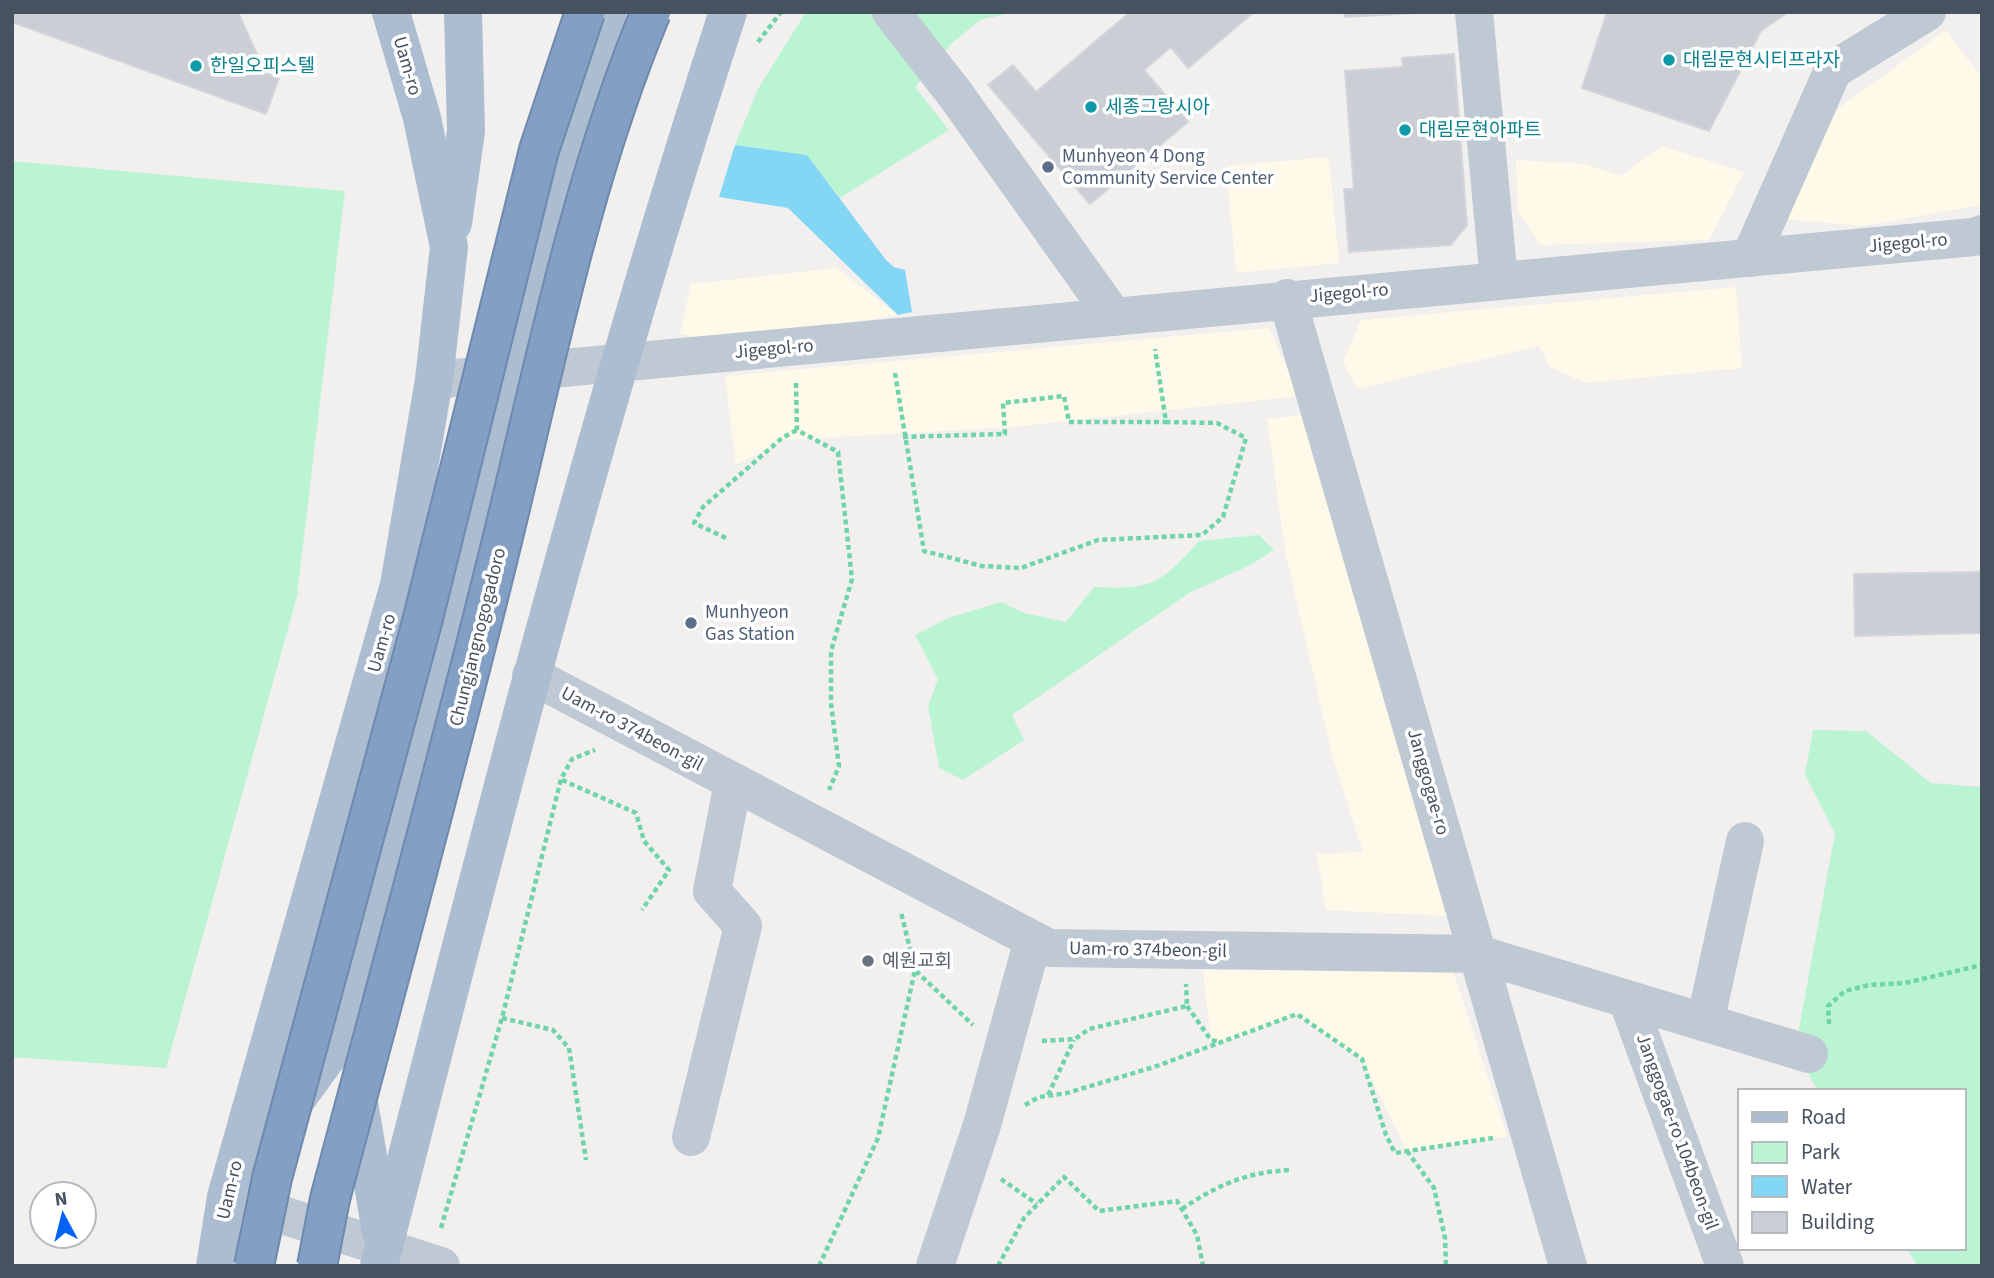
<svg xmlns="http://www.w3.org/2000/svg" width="1994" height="1278" viewBox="0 0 1994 1278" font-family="'Source Sans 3','Noto Sans KR',sans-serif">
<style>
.commercial{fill:#fef9e8}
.green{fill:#baf4d3}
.water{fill:#83d7f5}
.building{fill:#cbced5;stroke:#d3d5dc;stroke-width:2}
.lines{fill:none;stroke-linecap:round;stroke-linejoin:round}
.path{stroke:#6ed5a8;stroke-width:4.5;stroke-dasharray:5 3.5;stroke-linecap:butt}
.minor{stroke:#bfc9d3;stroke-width:38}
.major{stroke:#adbdd1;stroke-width:38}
.highway-bridge-casing{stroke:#6e8aaf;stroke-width:42;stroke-linecap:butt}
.highway-bridge{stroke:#839fc3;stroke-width:38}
.culture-dot{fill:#0f9aa8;stroke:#fff;stroke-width:2.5}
.service-dot{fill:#5c6f8a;stroke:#fff;stroke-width:2.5}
.worship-dot{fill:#6b7280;stroke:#fff;stroke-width:2.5}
.labels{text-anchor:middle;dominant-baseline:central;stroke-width:7;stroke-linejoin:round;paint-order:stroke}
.culture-label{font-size:19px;fill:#0d838f;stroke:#fff;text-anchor:start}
.street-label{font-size:19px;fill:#46525f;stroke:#fff}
.service-label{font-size:19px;fill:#4e5e75;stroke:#fff;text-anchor:start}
.worship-label{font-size:19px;fill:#5b616d;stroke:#fff;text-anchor:start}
</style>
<rect width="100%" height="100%" fill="#f2efef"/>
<!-- commercial -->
<g class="commercial">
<path d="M1946,30L1982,78V205L1863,226L1784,219L1801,173L1839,108Z"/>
<path d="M1662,146L1744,172L1709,240L1541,245L1518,212L1516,160L1585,164L1621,176Z"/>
<path d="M1329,157L1339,263L1236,273L1226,166Z"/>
<path d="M836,268L898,315L731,343L680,334L691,284Z"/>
<path d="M1736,287L1742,368L1586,383L1550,367L1539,346L1357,389L1343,362L1361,320Z"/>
<path d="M1269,328L1299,396L1012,427L786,440L736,465L725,376Z"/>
<path d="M1309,414L1447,916L1326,910L1317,854L1363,852L1332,755L1285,551L1267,419Z"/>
<path d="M1341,967L1453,971L1507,1136L1407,1151L1362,1060L1297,1014L1222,1043L1211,1040L1203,970Z"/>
</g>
<!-- green -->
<g class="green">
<path d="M806,12H1014L980,20L952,43L915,87L949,130L840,198L807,155L735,145L758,89Z"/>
<path d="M12,161L345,191L297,596L166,1068L12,1057Z"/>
<path d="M1259,535L1274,550L1250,565L1189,593L1012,715L1024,740L963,780L939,768L928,706L938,679L915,635L948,618L1001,602L1024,613L1066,622L1094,587C1153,590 1160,584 1199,541Z"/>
<path d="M1813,730L1866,731L1931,783L1982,787V1266H1917L1907,1248H1964V1091H1818L1795,1050L1835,833L1805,775Z"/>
</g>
<!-- water -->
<path class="water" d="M735,145L807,155L886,260L894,267L905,270L912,312L898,315L788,208L719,197Z"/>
<!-- building -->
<g class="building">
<path d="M12,12H238L260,61L257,70L279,78L266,114L12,22Z"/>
<path d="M1130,12H1254L1188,68L1171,47L1144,70L1188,122L1090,204L988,85L1013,65L1036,92Z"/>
<path d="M1344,12H1416V13L1345,17Z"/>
<path d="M1607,12H1788L1761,31L1709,131L1582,88Z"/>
<path d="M1454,54L1467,225L1451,245L1349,252L1344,189H1354L1345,71L1403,67L1402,58Z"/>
<path d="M1982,572V633L1855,636L1854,574Z"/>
</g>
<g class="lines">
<!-- path -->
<g class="path">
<path d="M758,42L781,12"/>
<path d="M895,373L924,551L982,566L1021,568L1098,540L1202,535L1223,517L1246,438L1217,423L1166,422L1155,349"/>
<path d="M796,383L797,430L838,452L852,579L831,651V704L839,766L829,790"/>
<path d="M903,437L1005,434L1003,403L1064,396L1069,422H1166"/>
<path d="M726,538L694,523L703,507L782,438L797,430"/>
<path d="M562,780L636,813L644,841L669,870L642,910"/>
<path d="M916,971L973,1025"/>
<path d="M1187,1006L1211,1040L1221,1042"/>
<path d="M502,1018L553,1030L569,1048L586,1160"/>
<path d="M1829,1024L1828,1006L1845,991L1869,985L1905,983L1982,965"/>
<path d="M1042,1041L1075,1039L1089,1029L1187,1006L1186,984"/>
<path d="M1048,1095L1074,1040"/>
<path d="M1025,1105L1039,1097L1067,1093L1154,1067L1297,1014L1362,1059L1386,1135L1395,1153L1493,1138"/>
<path d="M1407,1151L1434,1188L1445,1238L1446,1266"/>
<path d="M1001,1179L1037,1204"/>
<path d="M1182,1209C1217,1185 1247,1172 1290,1170"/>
<path d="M441,1228L502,1018L561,779L572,759L595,750"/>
<path d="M819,1266L878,1138L915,970L901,912"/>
<path d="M998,1266L1024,1218L1064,1177L1099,1211L1177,1201L1197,1235L1203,1266"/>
</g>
<!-- minor -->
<g class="minor">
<path d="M891,12L955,94L1114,317"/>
<path d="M1474,12L1499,281"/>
<path d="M1750,258L1833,70L1927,12"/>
<path d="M1287,298L1568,1266"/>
<path d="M434,380L1974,237L1982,234"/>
<path d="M531,675L1049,948L1478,954L1809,1054"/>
<path d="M1627,999L1725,1266"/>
<path d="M1705,1023L1745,841"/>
<path d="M691,1137L743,926L712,891L733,783"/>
<path d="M233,1199L441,1266"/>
<path d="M935,1266L982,1125L1033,940"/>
</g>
<!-- major -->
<g class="major">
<path d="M453,223L466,131L463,12"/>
<path d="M357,1091L381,1232"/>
<path d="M293,1104L346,1031L608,12"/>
<path d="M215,1266L226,1197L399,585L434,380L449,247L422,118L391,12"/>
<path d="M379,1266C486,845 593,425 728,12"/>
</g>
<!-- highway-bridge casing -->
<g class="highway-bridge-casing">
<g id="highway-bridge">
<path d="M254,1266L272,1178L422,622L539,150L585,12"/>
<path d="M317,1266L330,1199C387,984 446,769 499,553C544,371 579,185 651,12"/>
</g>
</g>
<!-- highway-bridge -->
<use href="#highway-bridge" class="highway-bridge"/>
</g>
<!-- markers -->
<g class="culture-dot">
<circle cx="1669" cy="60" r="7"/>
<circle cx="196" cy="66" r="7"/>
<circle cx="1091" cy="107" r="7"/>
<circle cx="1405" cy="130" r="7"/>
</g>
<g class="service-dot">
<circle cx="1048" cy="167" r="7"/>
<circle cx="691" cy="623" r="7"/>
</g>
<circle class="worship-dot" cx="868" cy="961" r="7"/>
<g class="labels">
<!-- culture labels -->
<g class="culture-label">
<text x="1683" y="60">대림문현시티프라자</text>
<text x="210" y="66">한일오피스텔</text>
<text x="1105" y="107">세종그랑시아</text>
<text x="1419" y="130">대림문현아파트</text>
</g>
<!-- street labels -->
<g class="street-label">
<text transform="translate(407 66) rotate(74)">Uam-ro</text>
<text transform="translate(1908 243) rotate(-5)">Jigegol-ro</text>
<text transform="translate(1349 293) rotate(-5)">Jigegol-ro</text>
<text transform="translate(774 349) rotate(-5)">Jigegol-ro</text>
<text transform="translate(478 637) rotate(-76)">Chungjangnogogadoro</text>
<text transform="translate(382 643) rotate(-74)">Uam-ro</text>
<text transform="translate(632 729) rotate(28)">Uam-ro 374beon-gil</text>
<text transform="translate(1428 782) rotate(74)">Janggogae-ro</text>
<text transform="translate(1148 950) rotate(1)">Uam-ro 374beon-gil</text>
<text transform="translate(1677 1132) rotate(70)">Janggogae-ro 104beon-gil</text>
<text transform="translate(230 1190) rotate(-77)">Uam-ro</text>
</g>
<!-- service labels -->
<g class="service-label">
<text x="1062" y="156">Munhyeon 4 Dong<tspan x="1062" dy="22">Community Service Center</tspan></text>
<text x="705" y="612">Munhyeon<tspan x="705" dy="22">Gas Station</tspan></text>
</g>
<!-- worship labels -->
<g class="worship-label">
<text x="882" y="961">예원교회</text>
</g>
</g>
<!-- border -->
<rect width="1994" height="1278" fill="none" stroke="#46525f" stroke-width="28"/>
<!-- legend -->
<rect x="1738" y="1089" width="228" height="161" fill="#ffffff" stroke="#b5babf" stroke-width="2"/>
<rect x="1752" y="1112" width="35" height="10" fill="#adbdd1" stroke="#b5babf" stroke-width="2"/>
<text x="1801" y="1124" font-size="21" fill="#46525f">Road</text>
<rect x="1752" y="1142" width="35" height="21" fill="#baf4d3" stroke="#b5babf" stroke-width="2"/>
<text x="1801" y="1159" font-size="21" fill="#46525f">Park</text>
<rect x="1752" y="1176" width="35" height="21" fill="#83d7f5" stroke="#b5babf" stroke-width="2"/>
<text x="1801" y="1194" font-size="21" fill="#46525f">Water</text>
<rect x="1752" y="1212" width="35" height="21" fill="#cbced5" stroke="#b5babf" stroke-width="2"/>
<text x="1801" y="1229" font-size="21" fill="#46525f">Building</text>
<!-- north arrow -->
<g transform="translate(63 1215) rotate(353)"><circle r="33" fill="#ffffff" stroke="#b5babf" stroke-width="2"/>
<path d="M0-5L12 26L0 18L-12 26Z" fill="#0763f5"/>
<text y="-10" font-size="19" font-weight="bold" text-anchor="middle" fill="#46525f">N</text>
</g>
</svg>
